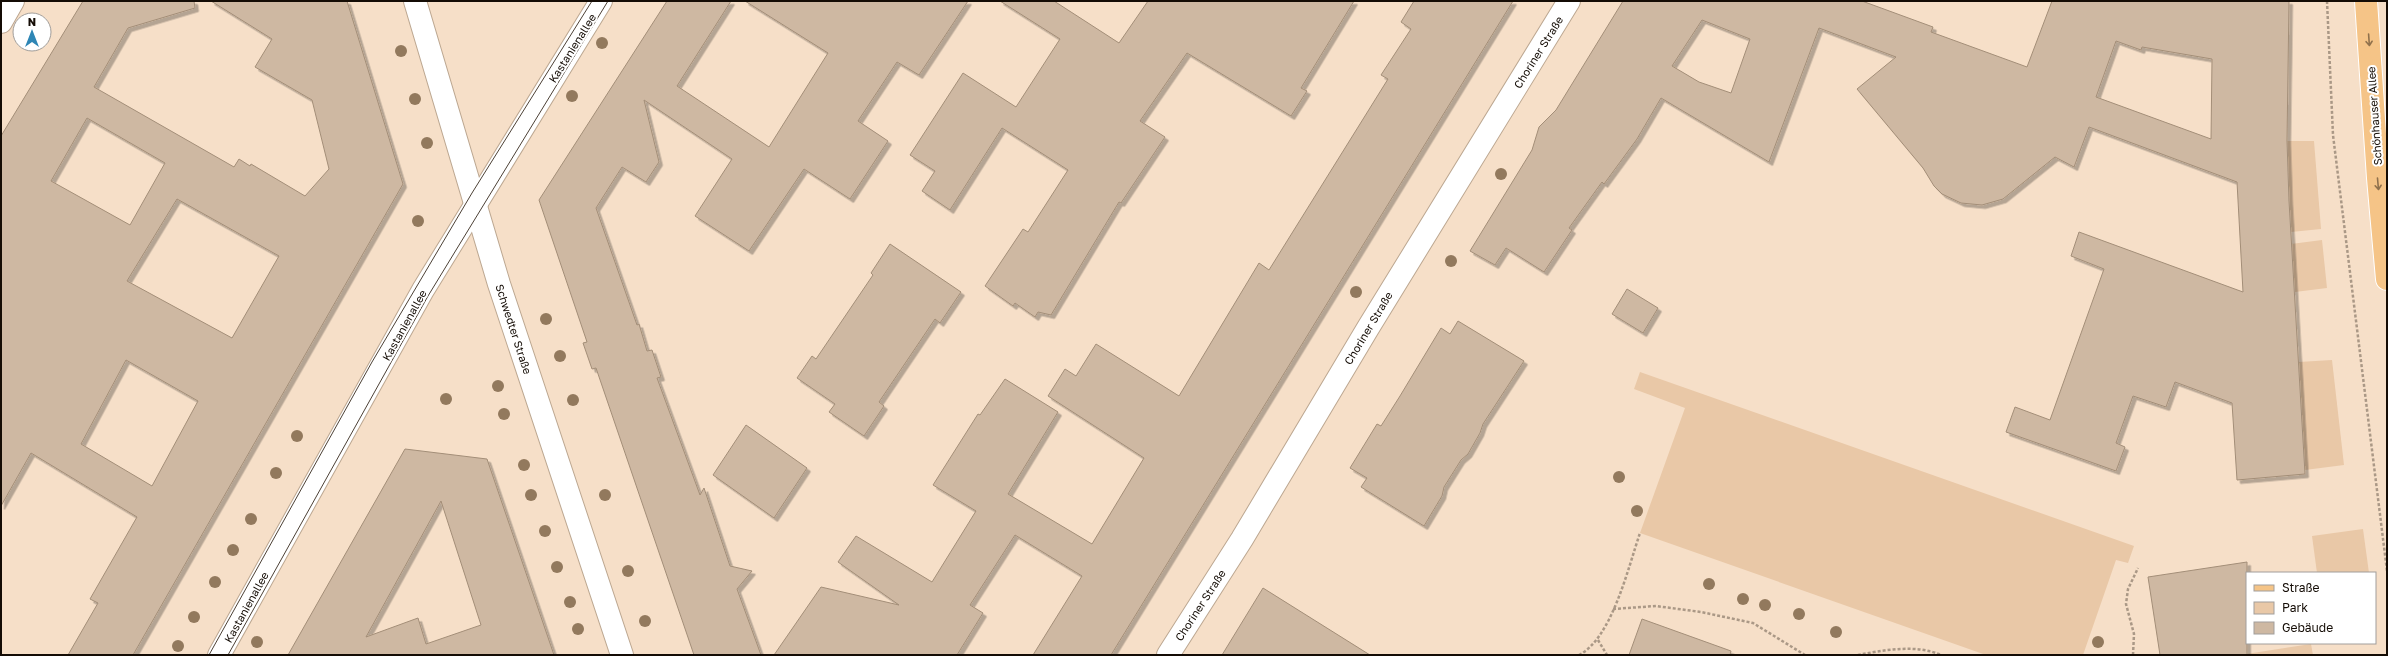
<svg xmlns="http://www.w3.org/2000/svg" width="2388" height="656" viewBox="0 0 2388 656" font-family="'Golos Text',sans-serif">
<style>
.green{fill:#e9c8a7}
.building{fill:#ceb8a2;stroke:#a38e78;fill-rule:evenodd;filter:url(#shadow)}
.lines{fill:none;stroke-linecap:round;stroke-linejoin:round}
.minor-casing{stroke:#bca791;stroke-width:24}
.major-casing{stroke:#fff;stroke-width:24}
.path{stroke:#aa9886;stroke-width:2.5;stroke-dasharray:3 2;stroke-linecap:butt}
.minor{stroke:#fff;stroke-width:22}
.major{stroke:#f5c487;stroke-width:22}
.tram{stroke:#4c4035;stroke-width:1}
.tree{fill:#92795d}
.oneway{stroke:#90714c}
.labels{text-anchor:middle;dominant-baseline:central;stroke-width:4;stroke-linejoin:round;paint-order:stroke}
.street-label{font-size:11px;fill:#140c05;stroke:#fff}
</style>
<defs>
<filter id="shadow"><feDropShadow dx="3.5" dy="3.5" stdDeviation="0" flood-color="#0004"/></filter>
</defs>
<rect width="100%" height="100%" fill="#f6dfc8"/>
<!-- green -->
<g class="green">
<path d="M2287,141H2314L2321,229L2291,232Z"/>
<path d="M2322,240L2327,288L2295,292L2291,244Z"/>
<path d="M2332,360L2344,465L2305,470L2299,362Z"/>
<path d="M1640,372L2134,546L2128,563L2116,560L2083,655H1986L1640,533L1685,408L1634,389Z"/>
<path d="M2363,529L2369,573H2317L2312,536Z"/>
<path d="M2311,644L2313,655H2240Z"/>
</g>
<!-- building -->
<g class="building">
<path d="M83,1H194L195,8L128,28L94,87L234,167L239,159L250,166L251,164L305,196L329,169L312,100L255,67L272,39L211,1H347L403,184L133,655H68L98,603L90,599L137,517L31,453L1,506V136ZM87,118L165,163L130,225L51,181ZM177,199L279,256L232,338L127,281ZM126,360L198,401L152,486L81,444Z"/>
<path d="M667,1H731L677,86L769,147L828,53L745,1H968L919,75L897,62L858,121L888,141L850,199L804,169L749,251L695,216L732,159L644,100L659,162L646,182L622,167L596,208L637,325L639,324L647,351L652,350L661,377L657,378L700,495L704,488L730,566L752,571L737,589L761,655H694L596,368L592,369L583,343L587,342L539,200Z"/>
<path d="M1000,1H1054L1119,43L1148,1H1354L1301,88L1307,91L1291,116L1187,53L1140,121L1165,137L1121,203L1119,202L1051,315L1038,312L1035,317L1015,303L1013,306L985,286L1023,229L1028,232L1068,170L1002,128L950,210L922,191L935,171L910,155L963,73L1016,107L1060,39Z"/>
<path d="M1414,1H1513L1111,655H1033L1082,576L1015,535L970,605L983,613L957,655H774L821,587L899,605L838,562L856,536L932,582L976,511L933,485L978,414L980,415L1005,379L1058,412L1008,494L1092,544L1144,458L1048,396L1065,369L1076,376L1096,344L1179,396L1259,263L1269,270L1388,79L1381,75L1411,29L1401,22Z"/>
<path d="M1623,1H1862L1933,27L1931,32L2027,67L2052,1H2289L2287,141L2289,201L2305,474L2237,480L2232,403L2175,382L2166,407L2133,396L2116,443L2125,447L2116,471L2006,432L2015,407L2050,420L2104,269L2071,256L2079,232L2243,292L2237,182L2089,127L2074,167L2055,157L2003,199L1982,205L1961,203L1942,194L1934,186L1923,168L1857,89L1896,57L1819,28L1769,162L1661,98L1637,139L1604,184L1602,182L1569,228L1572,230L1544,272L1506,248L1495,265L1470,251L1532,150L1539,127L1556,110ZM1702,20L1750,39L1731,93L1699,82L1672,66ZM2116,41L2141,50L2142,47L2212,59L2211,139L2096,97Z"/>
<path d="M890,244L961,292L940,323L935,319L879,402L884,406L864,436L829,412L835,404L797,378L812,356L816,359L873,275L871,273Z"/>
<path d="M1627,289L1658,308L1643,333L1612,314Z"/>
<path d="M1458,321L1524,361L1483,424L1480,433L1468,454L1461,460L1444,487L1442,496L1424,526L1361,487L1367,478L1350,468L1377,424L1381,426L1400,396L1441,328L1450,334Z"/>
<path d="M746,425L807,468L774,518L713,475Z"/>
<path d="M405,449L487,459L554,655H288ZM441,501L481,625L426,644L418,618L366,637Z"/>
<path d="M2247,562V655H2160L2148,577Z"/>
<path d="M1263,588L1370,655H1222Z"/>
<path d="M1642,619L1731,651L1730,655H1629Z"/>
</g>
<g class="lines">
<!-- minor casing -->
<g class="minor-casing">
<g id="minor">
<path d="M415,1L499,284L622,655"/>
<path d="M1,22L13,1"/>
<path d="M219,655L423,290L601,1"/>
<path d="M1168,655L1242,539L1368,328L1569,1"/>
</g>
</g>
<!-- major casing -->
<g class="major-casing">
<path id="major" d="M2366,1L2378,178L2387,279"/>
</g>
<!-- path -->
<g class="path">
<path d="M2327,1L2333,135L2387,571"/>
<path d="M1613,609L1656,606L1701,612L1753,623L1805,655"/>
<path d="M1598,640L1607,655"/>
<path d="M1579,655C1612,638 1628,568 1640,533"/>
<path d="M1858,655C1884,650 1916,644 1941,655"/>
<path d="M2133,655L2134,634L2126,604L2128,589L2138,568"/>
</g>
<!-- minor -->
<use href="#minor" class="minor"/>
<!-- major -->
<use href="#major" class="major"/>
<!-- tram -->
<g class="tram">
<path d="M209,655L372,362L472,193L592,1"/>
<path d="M228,655L428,296L608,1"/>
</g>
</g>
<!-- trees -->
<g class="tree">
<circle cx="602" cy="43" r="6"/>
<circle cx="401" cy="51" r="6"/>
<circle cx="572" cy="96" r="6"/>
<circle cx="415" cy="99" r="6"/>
<circle cx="427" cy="143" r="6"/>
<circle cx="1501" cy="174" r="6"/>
<circle cx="418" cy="221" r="6"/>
<circle cx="1451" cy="261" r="6"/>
<circle cx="1356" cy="292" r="6"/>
<circle cx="546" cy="319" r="6"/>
<circle cx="560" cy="356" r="6"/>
<circle cx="498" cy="386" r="6"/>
<circle cx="446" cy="399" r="6"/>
<circle cx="573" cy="400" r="6"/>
<circle cx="504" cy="414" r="6"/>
<circle cx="297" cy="436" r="6"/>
<circle cx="524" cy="465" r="6"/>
<circle cx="276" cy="473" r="6"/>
<circle cx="1619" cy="477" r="6"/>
<circle cx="531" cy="495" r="6"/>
<circle cx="605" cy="495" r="6"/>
<circle cx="1637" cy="511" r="6"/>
<circle cx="251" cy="519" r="6"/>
<circle cx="545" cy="531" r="6"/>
<circle cx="233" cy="550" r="6"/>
<circle cx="557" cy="567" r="6"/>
<circle cx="628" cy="571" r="6"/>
<circle cx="215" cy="582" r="6"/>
<circle cx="1709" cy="584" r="6"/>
<circle cx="1743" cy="599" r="6"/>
<circle cx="570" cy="602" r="6"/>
<circle cx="1765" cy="605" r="6"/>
<circle cx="1799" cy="614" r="6"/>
<circle cx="194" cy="617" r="6"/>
<circle cx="645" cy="621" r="6"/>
<circle cx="578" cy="629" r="6"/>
<circle cx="1836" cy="632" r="6"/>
<circle cx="257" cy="642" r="6"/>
<circle cx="2098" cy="642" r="6"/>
<circle cx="178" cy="646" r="6"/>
</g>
<!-- one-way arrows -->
<defs><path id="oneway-shaft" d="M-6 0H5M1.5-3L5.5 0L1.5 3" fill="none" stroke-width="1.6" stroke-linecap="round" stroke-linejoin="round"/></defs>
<g class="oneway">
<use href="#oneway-shaft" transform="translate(2369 40) rotate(86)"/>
<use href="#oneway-shaft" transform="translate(2378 184) rotate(85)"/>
</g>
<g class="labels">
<!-- street labels -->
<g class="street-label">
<text transform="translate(572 48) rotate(-58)">Kastanienallee</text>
<text transform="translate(1538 52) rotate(-58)">Choriner Straße</text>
<text transform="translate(2374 116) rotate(-94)">Schönhauser Allee</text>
<text transform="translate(404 325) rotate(-61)">Kastanienallee</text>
<text transform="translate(1368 328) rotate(-59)">Choriner Straße</text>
<text transform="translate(514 329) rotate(72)">Schwedter Straße</text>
<text transform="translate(1200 605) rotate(-57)">Choriner Straße</text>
<text transform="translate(246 607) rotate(-61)">Kastanienallee</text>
</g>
</g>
<!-- border -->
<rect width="2388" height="656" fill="none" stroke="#140c05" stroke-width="4"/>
<!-- legend -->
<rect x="2246" y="572" width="130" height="72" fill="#ffffff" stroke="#a19e9b"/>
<rect x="2254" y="585" width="20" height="6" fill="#f5c487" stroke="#a19e9b"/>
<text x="2282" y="592" font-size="12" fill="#140c05">Straße</text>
<rect x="2254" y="602" width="20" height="12" fill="#e9c8a7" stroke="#a19e9b"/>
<text x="2282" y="612" font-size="12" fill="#140c05">Park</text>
<rect x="2254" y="622" width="20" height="12" fill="#ceb8a2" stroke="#a19e9b"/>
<text x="2282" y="632" font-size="12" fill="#140c05">Gebäude</text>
<!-- north arrow -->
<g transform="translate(32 32)"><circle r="19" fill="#ffffff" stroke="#a19e9b"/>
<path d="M0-3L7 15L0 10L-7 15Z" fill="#2e86b5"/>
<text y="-6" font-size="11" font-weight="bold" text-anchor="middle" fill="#140c05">N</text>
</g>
</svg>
